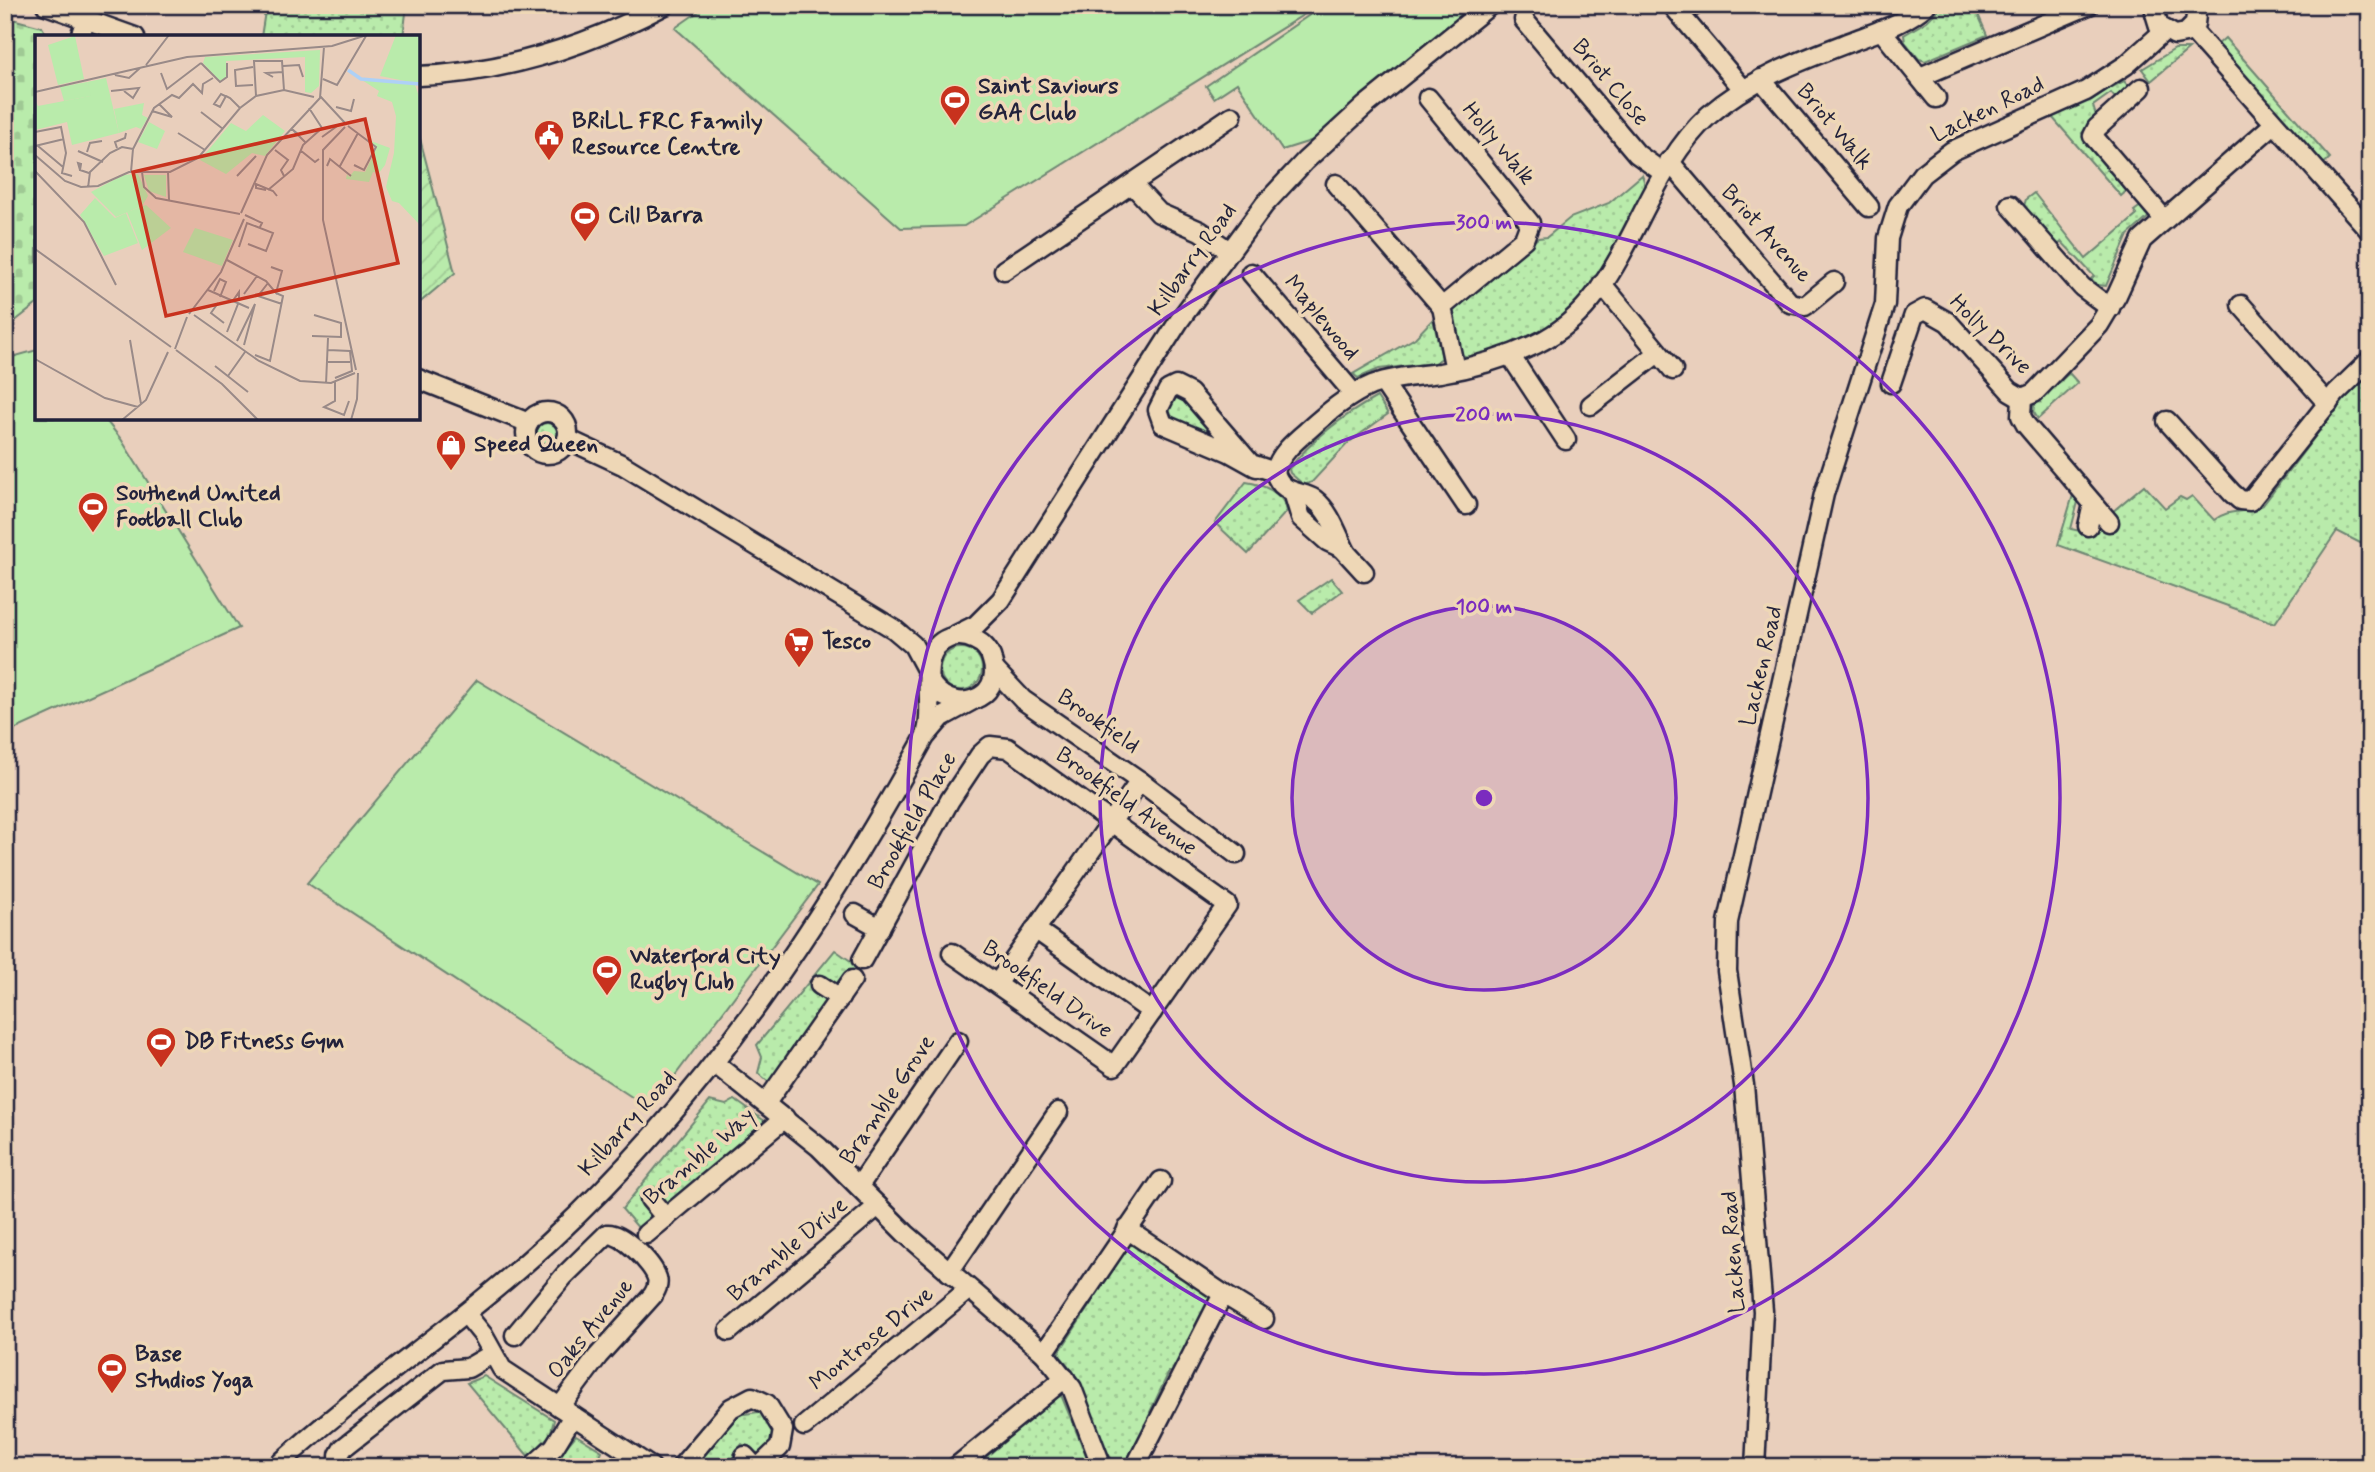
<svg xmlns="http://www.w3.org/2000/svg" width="2375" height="1472" viewBox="0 0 2375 1472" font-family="Mynerve,sans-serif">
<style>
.grass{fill:url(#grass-dots);stroke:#6e8673;stroke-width:2}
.cemetery{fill:url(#cemetery-stones);stroke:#6e8673;stroke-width:2}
.garden{fill:url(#garden-furrows);stroke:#6e8673;stroke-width:2}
.pitch{fill:#b9ebab;stroke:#6e8673;stroke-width:2}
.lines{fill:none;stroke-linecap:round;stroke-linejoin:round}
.minor-casing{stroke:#22223b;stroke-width:23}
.minor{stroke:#eed7b6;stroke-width:18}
.ring{fill:none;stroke:#7b2cbf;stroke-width:3.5}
.labels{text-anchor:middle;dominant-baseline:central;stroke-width:7;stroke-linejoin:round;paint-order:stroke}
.street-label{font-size:23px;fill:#22223b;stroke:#eed7b6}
.poi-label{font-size:23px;font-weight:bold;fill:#22223b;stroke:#eed7b6;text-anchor:start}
.inset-river{fill:none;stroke:#aed1f6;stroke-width:3.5}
.inset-road{fill:none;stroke:#998a88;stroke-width:2}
.view{fill:#c8321e;fill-opacity:0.15;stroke:#c8321e;stroke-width:3.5}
.inset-edge{fill:none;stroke:#22223b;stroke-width:3.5}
.centre{fill:#7b2cbf;stroke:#eed7b6;stroke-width:3.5}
.ring-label{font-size:21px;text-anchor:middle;font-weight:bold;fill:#7b2cbf;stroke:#eed7b6;stroke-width:7;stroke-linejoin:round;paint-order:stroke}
</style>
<defs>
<pattern id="grass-dots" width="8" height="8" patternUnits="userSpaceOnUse" patternTransform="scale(1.75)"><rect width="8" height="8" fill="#b9ebab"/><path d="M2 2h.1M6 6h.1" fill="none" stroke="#9fc994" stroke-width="1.8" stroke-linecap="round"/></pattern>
<pattern id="cemetery-stones" width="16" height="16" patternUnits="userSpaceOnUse" patternTransform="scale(1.75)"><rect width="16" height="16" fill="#b9ebab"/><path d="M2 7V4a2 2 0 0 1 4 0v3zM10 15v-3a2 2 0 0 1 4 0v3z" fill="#9fc994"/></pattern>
<pattern id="garden-furrows" width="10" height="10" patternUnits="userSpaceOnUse" patternTransform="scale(1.75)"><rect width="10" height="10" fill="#b9ebab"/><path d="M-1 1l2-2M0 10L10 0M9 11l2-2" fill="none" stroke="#9fc994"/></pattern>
</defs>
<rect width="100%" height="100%" fill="#e9cfbc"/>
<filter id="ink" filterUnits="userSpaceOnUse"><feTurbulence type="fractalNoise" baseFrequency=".0143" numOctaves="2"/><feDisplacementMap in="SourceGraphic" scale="14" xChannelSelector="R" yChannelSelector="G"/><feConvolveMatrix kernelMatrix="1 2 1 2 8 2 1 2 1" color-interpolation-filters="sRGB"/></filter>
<g filter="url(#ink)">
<!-- grass -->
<g class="grass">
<path d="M266,5H407L403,37H261Z"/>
<path d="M1943,5H1974L1987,35L1925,61L1919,59L1905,42L1904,35L1927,21Z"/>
<path d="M2225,38L2330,158L2321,166L2217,45Z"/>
<path d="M2175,49H2189L2151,81L2142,69Z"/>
<path d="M2124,81L2130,88L2116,99L2111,93L2093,106L2097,119L2082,133L2129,189L2121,196L2052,117Z"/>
<path d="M1642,175L1646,187C1608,262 1583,326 1495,351C1483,355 1469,361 1459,353L1451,313L1456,303L1538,238L1547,237L1570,218L1609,203Z"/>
<path d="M2034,193L2086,259L2137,215L2134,211L2142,205L2151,215L2128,235L2106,286L2098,285L2091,279L2094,276L2062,242L2054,247L2023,210L2026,199Z"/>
<path d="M1433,319L1442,358L1434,363L1379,369L1358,378L1353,374L1415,338Z"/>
<path d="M2069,373L2078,383L2038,419L2033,411L2034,406Z"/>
<path d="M2370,374V548L2337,531L2275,623L2058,545L2073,495L2078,502L2071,529L2094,534L2098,523L2105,530L2117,521L2111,513L2144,485L2165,508L2180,497L2186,500L2192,496L2214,520C2232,507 2244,515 2263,505L2342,401Z"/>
<path d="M1172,394L1182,395L1213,432L1211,436L1168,421L1164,406Z"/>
<path d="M1377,397L1388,414L1348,443L1312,482L1304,485L1290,473L1289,469C1312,439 1344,415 1377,397Z"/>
<circle cx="547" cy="434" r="11"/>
<path d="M1246,482C1262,484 1284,493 1287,511L1248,554L1215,523Z"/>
<path d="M1331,578L1342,591L1312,613L1299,600Z"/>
<circle cx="961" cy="669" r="21"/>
<path d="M835,950L862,969L825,998L826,1003L772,1085L758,1073L762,1057L757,1045Z"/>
<path d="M735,1100L769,1124L669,1204L664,1203L640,1230L622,1209L710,1101L726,1105Z"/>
<path d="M1133,1239L1164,1260L1162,1265L1213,1297L1174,1373L1169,1372L1150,1412L1154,1414L1129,1467H1117C1088,1429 1095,1391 1058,1354Z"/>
<path d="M484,1376L554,1420L550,1435L529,1457L467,1383Z"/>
<path d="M1059,1390L1091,1467H974L1005,1441L1002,1437Z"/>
<path d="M737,1411L745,1414L765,1411L777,1439L763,1454L753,1452L742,1444L734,1454L735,1467H701L696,1456Z"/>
<path d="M576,1435L602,1451L595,1467H549Z"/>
</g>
<!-- cemetery -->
<path class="cemetery" d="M5,17L42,27L48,37H37V304L5,329Z"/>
<!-- garden -->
<path class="garden" d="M418,131L455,273L418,304Z"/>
<!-- pitch -->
<g class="pitch">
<path d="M708,5H1319L964,226L901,228L675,28Z"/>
<path d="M1324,5H1480L1317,139L1282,150L1237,83L1214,98L1206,86Z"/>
<path d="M37,350V418H104L121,439L239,628L5,734V359Z"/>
<path d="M477,680L818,885L650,1109L307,883Z"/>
</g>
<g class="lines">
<!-- minor casing -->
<g class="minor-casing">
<g id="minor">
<path d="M46,5L135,37"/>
<path d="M1672,5L1743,89"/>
<path d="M1693,5V6"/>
<path d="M2157,5L2155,13L2159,26L2175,35L2186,33L2195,24L2197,5"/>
<path d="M1524,20L1637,154L1662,172"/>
<path d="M2191,29L2370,231"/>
<path d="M1881,30L1936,98"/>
<path d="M80,37L86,19"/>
<path d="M418,76C504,73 589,45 665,5"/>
<path d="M1920,77L2089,5"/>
<path d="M1761,79L1869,207"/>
<path d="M2141,88L2097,128L2093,136L2164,219"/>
<path d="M1428,98L1530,223L1524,239L1442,307L1455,370"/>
<path d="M1669,161L1790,303L1805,306L1834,282"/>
<path d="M1132,184L1159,213L1200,231L1228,250"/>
<path d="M1336,184L1442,307"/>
<path d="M2010,205L2082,287L2110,308"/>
<path d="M1004,270L1232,116"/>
<path d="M1251,273L1354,394"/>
<path d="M1602,284L1673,370"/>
<path d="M2241,305L2328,404"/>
<path d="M1510,355L1566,440"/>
<path d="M418,379L529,423"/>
<path d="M1383,382L1466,505"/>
<path d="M1891,383L1914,315L1925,309L1948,322L2010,391L2022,398"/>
<path d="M2022,398L2034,393L2099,325L2117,295L2142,240L2274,124"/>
<path d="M2022,398L2021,416L2026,425L2109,522"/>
<path d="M1591,405L1658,353"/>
<circle cx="547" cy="433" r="21"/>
<path d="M2167,421L2232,493L2240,500L2250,501L2336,393L2370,360"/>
<path d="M567,439L623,465L894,629L913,645L927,671"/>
<path d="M1256,467L1229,452L1163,424L1158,410L1168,390L1176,386L1190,393L1251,464L1275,472"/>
<path d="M1275,472C1279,455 1294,442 1307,431C1326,414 1348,395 1372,385C1394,377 1417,376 1440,373C1472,368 1506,358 1536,344C1628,301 1637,180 1709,115C1751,78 1803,60 1855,40C1879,31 1906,23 1926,5"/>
<path d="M1275,472C1281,495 1302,491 1314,499C1330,511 1337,534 1345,550"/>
<path d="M1293,492L1301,518L1327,541L1342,548L1364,572"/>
<path d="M2088,526L2093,504"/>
<path d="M954,636L976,625L1001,600L1179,321L1264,205L1305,161L1365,106L1490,5"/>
<path d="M994,669L1023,700L1140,781L997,984"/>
<path d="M927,731C936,702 914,651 949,638C957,635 967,636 975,640C983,643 990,651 992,660C1005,700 950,719 929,680"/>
<path d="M1140,781L1236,854"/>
<path d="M855,914L880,928"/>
<path d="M1035,929L1152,1012"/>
<path d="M862,960L950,800L980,755L990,746L1008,748L1227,905L1114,1066L952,953"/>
<path d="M820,985L840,998"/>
<path d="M714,1063L819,1147L906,1234L1044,1353L1072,1388L1102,1467"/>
<path d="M766,1103L852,980"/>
<path d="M859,1186L958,1041"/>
<path d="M650,1199L666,1218"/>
<path d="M1127,1229L1223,1294L1135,1467"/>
<path d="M646,1234L785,1118"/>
<path d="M949,1272L1058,1112"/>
<path d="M1223,1294L1264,1319"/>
<path d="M466,1314L483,1335L502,1369L651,1467"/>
<path d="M729,1331L878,1206"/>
<path d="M515,1335L564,1276L607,1234C622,1232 653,1264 657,1278C659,1285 656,1290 653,1295L598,1356L560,1407"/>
<path d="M1044,1353L1161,1181"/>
<path d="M804,1426L969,1289"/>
<path d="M745,1456L755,1467"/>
<path d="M276,1467C363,1387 463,1322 550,1241C708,1095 821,925 925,737L942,717L975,699"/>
<path d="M340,1467L339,1455L343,1448L443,1370L468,1368L492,1354"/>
<path d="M538,1467L536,1463L554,1447L573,1416"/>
<path d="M681,1467L731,1408L752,1397L767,1404L783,1430L780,1447L759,1467"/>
<path d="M956,1467L1065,1378"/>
<path d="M1755,1467L1763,1311L1744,1085L1727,971L1728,922L1824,494L1885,304L1888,238L1898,206L1922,174L1952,151L2086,91L2126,65L2164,31"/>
</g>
</g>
<!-- minor -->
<use href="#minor" class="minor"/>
</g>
</g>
<!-- distance rings -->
<circle cx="1484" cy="798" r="192" fill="#7b2cbf" fill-opacity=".12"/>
<g class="ring">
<circle cx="1484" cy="798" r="192"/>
<circle cx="1484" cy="798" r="384"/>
<circle cx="1484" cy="798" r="576"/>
</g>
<!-- icons -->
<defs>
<g id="stadium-pin" transform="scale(1.575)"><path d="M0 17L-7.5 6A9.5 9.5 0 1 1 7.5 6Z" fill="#c8321e" stroke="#eed7b6"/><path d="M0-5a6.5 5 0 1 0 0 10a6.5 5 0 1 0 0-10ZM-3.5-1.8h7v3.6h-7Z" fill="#fff"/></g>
<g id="civic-pin" transform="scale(1.575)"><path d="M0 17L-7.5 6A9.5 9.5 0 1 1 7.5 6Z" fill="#c8321e" stroke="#eed7b6"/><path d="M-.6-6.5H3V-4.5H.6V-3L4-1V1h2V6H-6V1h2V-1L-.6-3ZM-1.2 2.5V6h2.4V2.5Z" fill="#fff"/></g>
<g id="shop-pin" transform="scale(1.575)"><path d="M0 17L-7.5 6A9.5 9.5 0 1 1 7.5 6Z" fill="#c8321e" stroke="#eed7b6"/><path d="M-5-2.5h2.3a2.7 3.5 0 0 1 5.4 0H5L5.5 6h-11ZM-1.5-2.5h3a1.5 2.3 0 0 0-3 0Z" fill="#fff"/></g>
<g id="supermarket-pin" transform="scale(1.575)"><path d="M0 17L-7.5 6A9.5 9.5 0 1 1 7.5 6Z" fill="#c8321e" stroke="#eed7b6"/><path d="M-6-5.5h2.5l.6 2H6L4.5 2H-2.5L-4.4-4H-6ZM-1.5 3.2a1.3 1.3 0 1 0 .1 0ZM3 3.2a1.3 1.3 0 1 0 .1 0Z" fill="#fff"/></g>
</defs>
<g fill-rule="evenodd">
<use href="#stadium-pin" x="955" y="100"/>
<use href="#civic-pin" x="549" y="135"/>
<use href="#stadium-pin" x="585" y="216"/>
<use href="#shop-pin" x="451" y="445"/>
<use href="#stadium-pin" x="93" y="507"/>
<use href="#supermarket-pin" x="799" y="642"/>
<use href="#stadium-pin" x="607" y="970"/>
<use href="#stadium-pin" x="161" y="1042"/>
<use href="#stadium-pin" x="112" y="1368"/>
</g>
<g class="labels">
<!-- street labels -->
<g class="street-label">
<text transform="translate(1610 83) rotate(50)">Briot Close</text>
<text transform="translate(1988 110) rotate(-26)">Lacken Road</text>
<text transform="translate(1834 127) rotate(50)">Briot Walk</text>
<text transform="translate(1498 144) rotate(50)">Holly Walk</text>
<text transform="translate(1766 234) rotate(48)">Briot Avenue</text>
<text transform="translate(1193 260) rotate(-54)">Kilbarry Road</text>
<text transform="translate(1321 318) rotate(50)">Maplewood</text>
<text transform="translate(1990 335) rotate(44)">Holly Drive</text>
<text transform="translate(1762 666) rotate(-77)">Lacken Road</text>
<text transform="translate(1098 722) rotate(35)">Brookfield</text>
<text transform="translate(1126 802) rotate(36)">Brookfield Avenue</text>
<text transform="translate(913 821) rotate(-60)">Brookfield Place</text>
<text transform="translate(1047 990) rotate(35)">Brookfield Drive</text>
<text transform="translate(888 1100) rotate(-56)">Bramble Grove</text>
<text transform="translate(628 1124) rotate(-48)">Kilbarry Road</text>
<text transform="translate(700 1157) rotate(-40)">Bramble Way</text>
<text transform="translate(788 1250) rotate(-40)">Bramble Drive</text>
<text transform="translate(1734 1252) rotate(-94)">Lacken Road</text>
<text transform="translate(591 1329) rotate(-51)">Oaks Avenue</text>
<text transform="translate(872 1339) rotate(-39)">Montrose Drive</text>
</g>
<!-- poi labels -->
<g class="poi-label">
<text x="978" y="87">Saint Saviours<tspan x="978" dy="26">GAA Club</tspan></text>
<text x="572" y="122">BRiLL FRC Family<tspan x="572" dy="26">Resource Centre</tspan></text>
<text x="608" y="216">Cill Barra</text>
<text x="474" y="445">Speed Queen</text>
<text x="116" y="494">Southend United<tspan x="116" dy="26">Football Club</tspan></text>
<text x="822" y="642">Tesco</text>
<text x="630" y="957">Waterford City<tspan x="630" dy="26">Rugby Club</tspan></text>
<text x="184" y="1042">DB Fitness Gym</text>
<text x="135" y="1355">Base<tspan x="135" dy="26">Studios Yoga</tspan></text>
</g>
</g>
<!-- overview -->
<g transform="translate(35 35)">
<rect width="385" height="385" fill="#e9cfbc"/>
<path d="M285,15L284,51L276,58L270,57V22L191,26V42L185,46L168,28L170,22ZM71,43L84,98L37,110L32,87L0,95V65L3,71L55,61L52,47ZM114,87L130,96L122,114L103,107ZM336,106L355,113L350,130L344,138L338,137L334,147L311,144L312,139L314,142L319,136L330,137L341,114ZM60,163L80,183L91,178L103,208L69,221L45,180Z" fill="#b9ebab"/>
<path d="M40,1L49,44L23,50L13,10ZM103,139L113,161L107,171L81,182L56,157L88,140Z" fill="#b9ebab"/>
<path d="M334,44L380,50L385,64V190L364,168L357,166L351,152L359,118L361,81L357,67L342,61L344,56L327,45ZM109,140H131V162L114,156Z" fill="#b9ebab"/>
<path d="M361,0H385V49L345,41ZM52,47L56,61L29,66L25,52ZM109,68L107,80L113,83L106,94L101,92L84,98L79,74ZM228,80L250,96L230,121L217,118L191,139L165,125L196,88L211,96ZM111,170L136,193L107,215L92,177ZM160,193L198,205L187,231L148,217Z" fill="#b9ebab"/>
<path class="inset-river" d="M313,35L326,44L385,49"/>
<path class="inset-road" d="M166,28L185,47L192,42V28M111,30L134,0M248,31L264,30L268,42M218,32L200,35L201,51L218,50M126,38L132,54L166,28M80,40L94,43L105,33M238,42L231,38L248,37M288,44L302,50L331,1M76,56L104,53L98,63L89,56M0,57L152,22L297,11L332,0M191,61L185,72L179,69L186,59L190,61H191L195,63L205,73M221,61L219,26H247L249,55M285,61L310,88M301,72L316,76L319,64M117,76L137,82L124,69M166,77L188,94M313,91L341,112L329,135L319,130M310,92L288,115V185L321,335M0,97L26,92L31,118L27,138L37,141M143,98L170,115M264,100L257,94L270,107M287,102L305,89M0,111L29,104M3,111L28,132M82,113L80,107L90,103L91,98M240,115L253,125L246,135L249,141M265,115L280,127L284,124M43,116L68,127M52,117L55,108L67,106M0,120L30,146L46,152L63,151L94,137H135L163,123L205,73L221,61L249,55L279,62M292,131L295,124L316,141M305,131L323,98M45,135L43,128L46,129L45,135L54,138M0,136L49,187L81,250M96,137L98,114L119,73L137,60L144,63L158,49L167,58L168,49L178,43M107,137L109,152L121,163L205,179M133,137L134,165M202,141L221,121M53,153L55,137L75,118L87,112L98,114M231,155L221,153V149L238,156L242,161M233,155L258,134L268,110L287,93L274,73M206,178L232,120L285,63L289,12M210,180L227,188L225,192M204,212L212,188L238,198L231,216L213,209M0,214L136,312M192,225L231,246L241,258L247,236L236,232M233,248L223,261L247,269M173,255L214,273M179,256L185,244L191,247L185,262M209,259L222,241M197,267L204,257V266M183,268L176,278L189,288M154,279L186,237L209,184M159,280L224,326L265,346L296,348L320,338M279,280L306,288V302M192,297L203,269M277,301L307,302M95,305L106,369M202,306L220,269L209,310M140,314L152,282M141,315L187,349L223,385M293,315L315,316L317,336L300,343M220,320L235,326L248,261L241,258M0,324L70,363L103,372M293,327H315M180,331L213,357M193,341L210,317M300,347V366L289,372L309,380L314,366M291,349L293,303M87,385L111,365L133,317M316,385L322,364L323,338"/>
<path class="view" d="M330,84L363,228L131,281L98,137Z"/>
<rect width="385" height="385" class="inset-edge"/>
</g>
<circle cx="1484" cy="798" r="10" class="centre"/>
<g class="ring-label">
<text x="1484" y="229">300 m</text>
<text x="1484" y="421">200 m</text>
<text x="1484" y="613">100 m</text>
</g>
<!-- margin -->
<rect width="2375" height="1472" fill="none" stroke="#eed7b6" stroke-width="28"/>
<rect x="14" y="14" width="2347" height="1444" fill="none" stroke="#22223b" stroke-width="2.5" filter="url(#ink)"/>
</svg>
